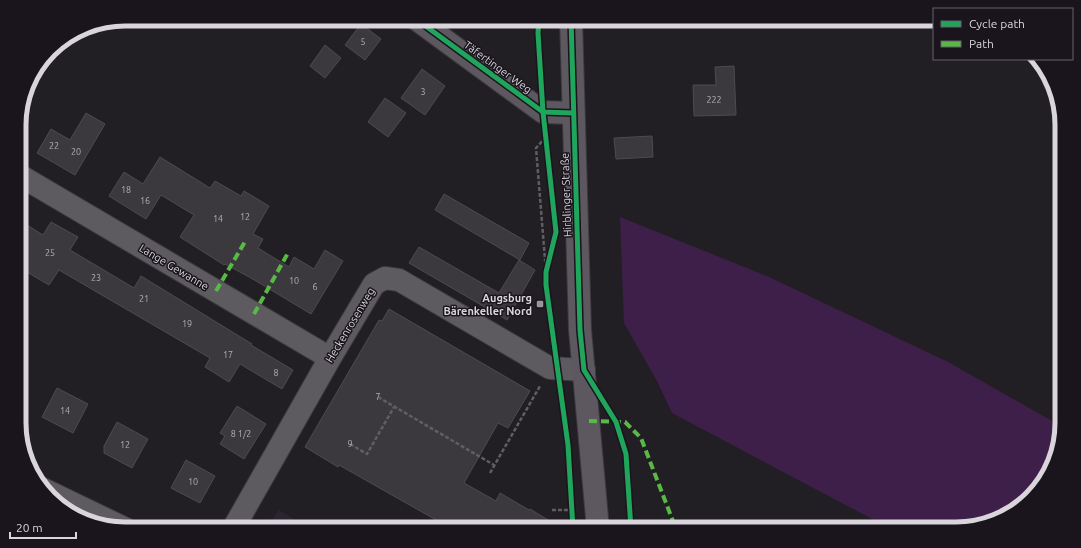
<svg xmlns="http://www.w3.org/2000/svg" width="1081" height="548" viewBox="0 0 1081 548" font-family="Ubuntu,sans-serif">
<style>
.built{fill:#2d2431}
.green{fill:#3e1f4a}
.building{fill:#3c393e;stroke:#4d4b4f}
.lines{fill:none;stroke-linecap:round;stroke-linejoin:round}
.street-casing{stroke:#3c3a3e;stroke-width:24}
.secondary-casing{stroke:#3c3a3e;stroke-width:24}
.path{stroke:#605e61;stroke-width:2.5;stroke-dasharray:4 2;stroke-linecap:butt}
.street{stroke:#5e5b60;stroke-width:22}
.secondary{stroke:#5d585f;stroke-width:22}
.quiet{stroke:#58b947;stroke-width:4;stroke-dasharray:8 4;stroke-linecap:butt}
.cycleway-casing{stroke:#1a141d;stroke-width:8}
.cycleway{stroke:#20a55d;stroke-width:5}
.poi-dot{fill:#99959b;stroke:#1a141d;stroke-width:1.5}
.labels{text-anchor:middle;dominant-baseline:central;stroke-width:3;stroke-linejoin:round;paint-order:stroke}
.number-label{font-size:9px;fill:#b2aeb4}
.street-label{font-size:11px;fill:#d9d5db;stroke:#1a141d}
.poi-label{font-size:11px;font-weight:bold;fill:#d9d5db;stroke:#1a141d;text-anchor:end}
.rim{fill:none;stroke:#d9d5db;stroke-width:5}
</style>
<rect width="100%" height="100%" fill="#221f24"/>
<!-- built -->
<path class="built" d="M279,510L310,529H266Z"/>
<!-- green -->
<path class="green" d="M620,217L769,277L948,362L1061,426L1051,470L1015,511L963,529H891L672,413L657,381L624,323Z"/>
<!-- building -->
<g class="building">
<path d="M361,24L381,39L365,60L345,45Z"/>
<path d="M325,45L341,58L325,78L310,66Z"/>
<path d="M734,66L736,115L694,116L693,85H716L715,67Z"/>
<path d="M422,69L445,86L425,115L401,98Z"/>
<path d="M385,98L406,113L388,137L368,122Z"/>
<path d="M86,113L105,124L75,175L37,153L51,129L70,140Z"/>
<path d="M652,136L653,157L616,159L614,138Z"/>
<path d="M160,157L210,188L215,181L241,196L244,191L269,206L253,234L263,239L258,248L289,267L294,257L314,269L325,250L343,261L311,314L251,278L225,264L224,265L180,237L194,215L161,195L146,219L109,196L124,172L143,184Z"/>
<path d="M444,194L529,243L520,260L435,210Z"/>
<path d="M19,220L43,235L51,222L78,237L70,250L134,288L141,276L252,344L251,345L293,370L282,389L240,364L229,382L205,367L210,358L59,270L49,285L20,268Z"/>
<path d="M419,247L499,293L519,260L535,270L507,320L409,263Z"/>
<path d="M389,309L530,391L508,428L498,423L464,483L496,501L500,493L529,510L530,509L563,529H452L339,465L338,467L305,447L379,320L382,321Z"/>
<path d="M57,388L88,404L73,433L42,417Z"/>
<path d="M237,406L266,424L244,459L220,444L225,436L220,433Z"/>
<path d="M117,422L148,439L132,468L104,453V446Z"/>
<path d="M186,460L215,476L200,503L171,488Z"/>
</g>
<g class="lines">
<!-- street casing -->
<g class="street-casing">
<g id="street">
<path d="M19,175L330,358"/>
<path d="M43,489L126,529"/>
<path d="M233,529L330,358L374,284L385,278L399,280L550,368L584,370"/>
</g>
</g>
<!-- secondary casing -->
<g class="secondary-casing">
<g id="secondary">
<path d="M416,19L543,112L573,113"/>
<path d="M571,19L580,330L598,529"/>
</g>
</g>
<!-- path -->
<g class="path">
<path d="M546,137L536,148L546,272"/>
<path d="M378,397L494,465"/>
<path d="M350,444L367,454L394,407"/>
<path d="M490,473L540,386"/>
<path d="M552,510H572"/>
</g>
<!-- street -->
<use href="#street" class="street"/>
<!-- secondary -->
<use href="#secondary" class="secondary"/>
<!-- quiet -->
<g class="quiet">
<path d="M216,291L246,240"/>
<path d="M254,314L288,253"/>
<path d="M589,421L625,422L641,438L676,529"/>
</g>
<!-- cycleway casing -->
<g class="cycleway-casing">
<g id="cycleway">
<path d="M416,19L543,112L573,113"/>
<path d="M539,19L538,33L543,112L556,232L546,272V285L568,445L573,529"/>
<path d="M571,19L580,330L584,370L616,422L626,454L631,529"/>
</g>
</g>
<!-- cycleway -->
<use href="#cycleway" class="cycleway"/>
</g>
<!-- markers -->
<rect class="poi-dot" x="536" y="300" width="8" height="8" rx="2"/>
<g class="labels">
<!-- number labels -->
<g class="number-label">
<text x="363" y="42">5</text>
<text x="423" y="92">3</text>
<text x="714" y="100">222</text>
<text x="54" y="146">22</text>
<text x="76" y="152">20</text>
<text x="126" y="190">18</text>
<text x="145" y="201">16</text>
<text x="245" y="217">12</text>
<text x="218" y="219">14</text>
<text x="50" y="253">25</text>
<text x="96" y="278">23</text>
<text x="294" y="281">10</text>
<text x="315" y="287">6</text>
<text x="144" y="299">21</text>
<text x="187" y="324">19</text>
<text x="228" y="355">17</text>
<text x="276" y="373">8</text>
<text x="378" y="397">7</text>
<text x="65" y="411">14</text>
<text x="241" y="434">8 1/2</text>
<text x="350" y="444">9</text>
<text x="125" y="445">12</text>
<text x="193" y="482">10</text>
</g>
<!-- street labels -->
<g class="street-label">
<text transform="translate(498 67) rotate(36)">Täfertinger Weg</text>
<text transform="translate(566 195) rotate(-92)">Hirblinger Straße</text>
<text transform="translate(174 267) rotate(31)">Lange Gewanne</text>
<text transform="translate(350 325) rotate(-59)">Heckenrosenweg</text>
</g>
<!-- poi labels -->
<g class="poi-label">
<text x="532" y="298">Augsburg<tspan x="532" dy="13">Bärenkeller Nord</tspan></text>
</g>
</g>
<!-- crop -->
<path d="M0 0H1081V548H0ZM125 26H956A99 99 0 0 1 1055 125V423A99 99 0 0 1 956 522H125A99 99 0 0 1 26 423V125A99 99 0 0 1 125 26Z" fill="#1a141d" fill-rule="evenodd"/>
<path class="rim" d="M125 26H956A99 99 0 0 1 1055 125V423A99 99 0 0 1 956 522H125A99 99 0 0 1 26 423V125A99 99 0 0 1 125 26Z"/>
<!-- legend -->
<rect x="933" y="8" width="140" height="52" fill="#1a141d" stroke="#666169"/>
<rect x="941" y="21" width="20" height="6" fill="#20a55d" stroke="#666169"/>
<text x="969" y="28" font-size="12" fill="#d9d5db">Cycle path</text>
<rect x="941" y="41" width="20" height="6" fill="#58b947" stroke="#666169"/>
<text x="969" y="48" font-size="12" fill="#d9d5db">Path</text>
<!-- scale -->
<path d="M10 532v6h66v-6" fill="none" stroke="#d9d5db" stroke-width="2"/>
<text x="16" y="532" font-size="12" fill="#d9d5db" stroke="#1a141d" stroke-width="3" paint-order="stroke">20 m</text>
</svg>
